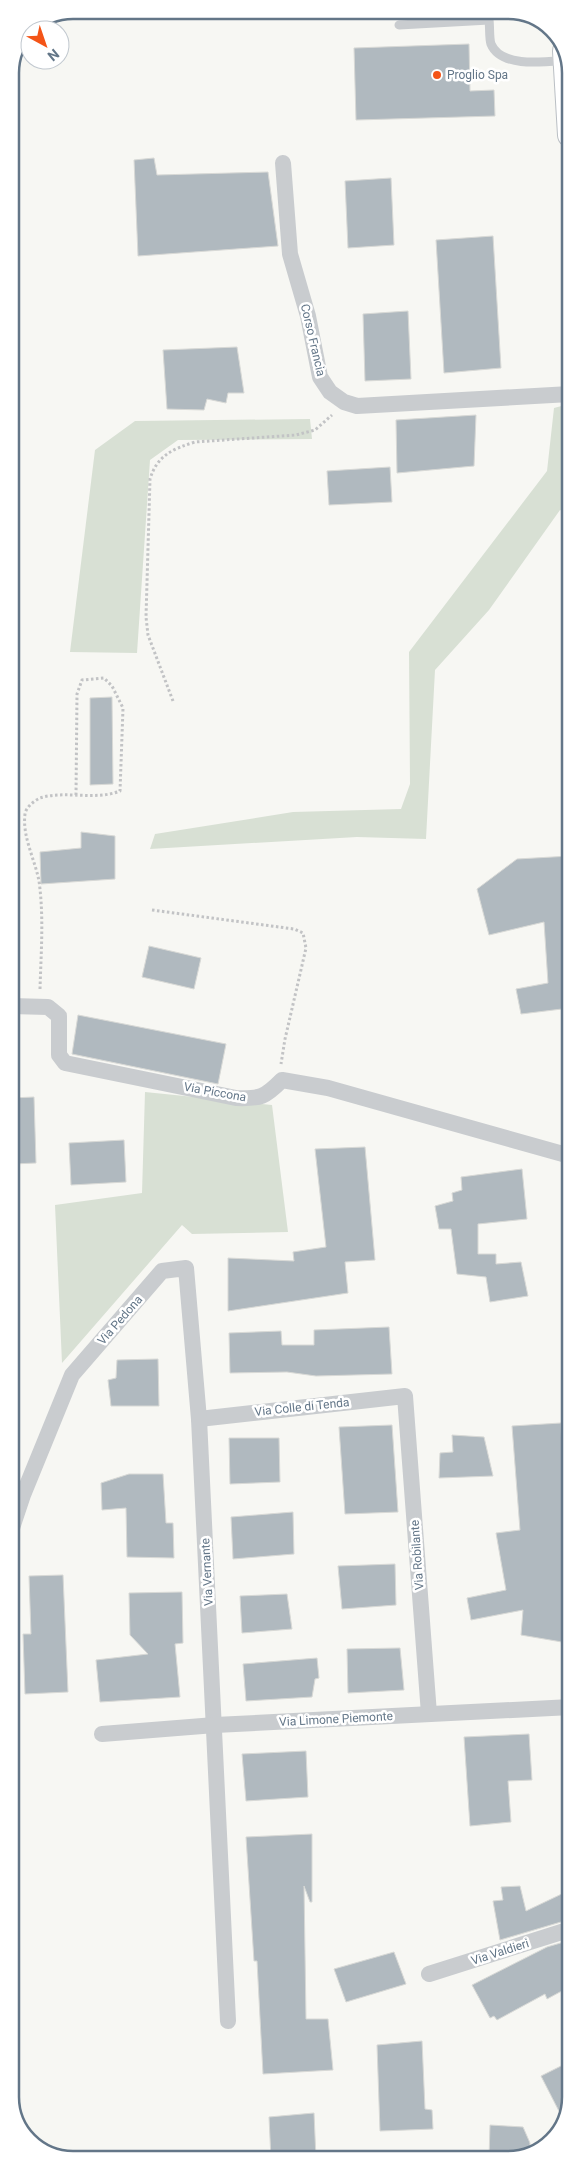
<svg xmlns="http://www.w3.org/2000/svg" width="581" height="2170" viewBox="0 0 581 2170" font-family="Roboto,sans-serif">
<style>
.green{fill:#d8e0d4}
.building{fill:#b0b9bf;stroke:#d8d9d6}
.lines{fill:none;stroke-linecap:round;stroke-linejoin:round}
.secondary-casing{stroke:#babfc4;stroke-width:26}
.path{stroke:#c2c3c5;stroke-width:3;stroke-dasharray:2.5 2.5;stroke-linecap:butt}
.lane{stroke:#c9cccf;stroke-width:9}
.street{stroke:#c9cccf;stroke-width:16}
.secondary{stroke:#fff;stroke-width:24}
.poi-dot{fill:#f45417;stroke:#fff;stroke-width:2}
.labels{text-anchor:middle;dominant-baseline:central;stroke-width:5;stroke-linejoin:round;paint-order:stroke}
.poi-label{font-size:12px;fill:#637688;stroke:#fff;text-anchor:start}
.street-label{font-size:12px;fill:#637688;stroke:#fff}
.rim{fill:none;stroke:#637688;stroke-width:2.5}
</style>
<rect width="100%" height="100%" fill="#f7f7f3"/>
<!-- green -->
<g class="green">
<path d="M569,404L570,514L560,510L489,610L435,670L426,839L357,837L150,849L155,834L293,812L401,809L410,784L409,652L547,471L554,408Z"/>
<path d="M310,419L312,439L178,440L150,460L137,653L70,652L95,450L135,421Z"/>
<path d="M145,1092L272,1105L288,1232L192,1234L182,1225L62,1363L55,1205L142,1193Z"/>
</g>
<!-- building -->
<g class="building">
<path d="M469,44L470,91L494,90L495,116L356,120L354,48Z"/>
<path d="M154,158L157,175L268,172L278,246L138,256L134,160Z"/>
<path d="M391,178L394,245L348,248L345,181Z"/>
<path d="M493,236L501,368L444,373L436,240Z"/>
<path d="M408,311L411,379L365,381L363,314Z"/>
<path d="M237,347L244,393H228L226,403L207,399L204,410L167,409L163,350Z"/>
<path d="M476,415L474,466L397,473L396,420Z"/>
<path d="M390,467L392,502L329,505L327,471Z"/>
<path d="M112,697L113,784L90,785V698Z"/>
<path d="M81,832L115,836V879L41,884L40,852L81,848Z"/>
<path d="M570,856V1008L521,1014L516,989L548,983L544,922L489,935L477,889L517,859Z"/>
<path d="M149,946L201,958L194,989L142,977Z"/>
<path d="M78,1015L226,1044L218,1084L72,1054Z"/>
<path d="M34,1097L36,1163L12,1164L11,1098Z"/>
<path d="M124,1140L126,1182L71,1185L69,1143Z"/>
<path d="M365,1147L375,1260L345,1262L348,1293L228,1311V1258L294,1261L293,1252L326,1247L315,1149Z"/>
<path d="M522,1169L527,1219L478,1224V1254H496V1264L521,1262L528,1296L490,1302L486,1277L457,1274L451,1229H439L435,1206L453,1201L452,1193L462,1190L461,1177Z"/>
<path d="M389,1327L392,1374L316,1376L287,1372L230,1373L229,1333L281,1331L282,1345H314V1330Z"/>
<path d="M158,1359L159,1406H111L108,1380L116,1378L117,1360Z"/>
<path d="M561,1423L563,1484L571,1485V1619L562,1642L521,1635L523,1610L471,1620L467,1598L506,1590L496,1533L520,1530L512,1426Z"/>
<path d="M392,1425L398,1512L345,1514L339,1427Z"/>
<path d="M452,1435L484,1437L493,1476L439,1478L440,1453L453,1452Z"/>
<path d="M229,1438H279L280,1482L230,1484Z"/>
<path d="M129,1474H163L166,1523H173L174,1558L127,1557L126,1508L102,1510L101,1483Z"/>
<path d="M293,1512L294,1554L233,1559L231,1517Z"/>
<path d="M395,1564L396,1605L342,1609L338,1566Z"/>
<path d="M63,1575L68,1692L25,1694L23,1634H31L29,1576Z"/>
<path d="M182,1592L183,1643L175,1644L180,1697L100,1702L96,1660L148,1654L130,1635L129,1593Z"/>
<path d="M287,1594L292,1629L242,1633L240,1596Z"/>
<path d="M400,1648L404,1690L348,1693L347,1649Z"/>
<path d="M317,1658L319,1678L315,1679L312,1697L246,1701L243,1664Z"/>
<path d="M529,1734L532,1780L508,1781L511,1822L470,1826L464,1737Z"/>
<path d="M306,1751L308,1797L246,1801L242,1754Z"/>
<path d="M312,1834V1902H310L304,1886L306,2019H328L333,2070L263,2074L257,1961H254L246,1837Z"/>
<path d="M520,1886L526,1911L568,1891L571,1919L500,1940L493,1901L503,1900L501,1887Z"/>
<path d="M571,1940V1986L547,1999L545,1994L497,2020L494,2016L490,2018L472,1985L547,1947Z"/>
<path d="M394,1952L406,1984L346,2002L334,1969Z"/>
<path d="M422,2041L425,2109L432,2110L433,2129L380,2131L377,2045Z"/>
<path d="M571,2061V2097L563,2119L541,2076Z"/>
<path d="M314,2113L316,2159H271L269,2117Z"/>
<path d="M490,2125L523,2127L530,2143L529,2154L520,2159H489Z"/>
</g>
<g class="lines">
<!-- secondary casing -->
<g class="secondary-casing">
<path id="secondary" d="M565,51L570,135"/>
</g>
<!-- path -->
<g class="path">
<path d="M173,701L148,635L146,617L150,479C157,456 172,449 195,442L296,435L315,430L332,415"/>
<path d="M152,910L294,929L303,933L306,948L285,1039L281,1064"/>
<path d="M40,989C41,953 44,917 39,881C35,860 22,836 25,814C26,807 34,801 40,798C64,790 95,801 120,791L123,708L112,686L104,678L82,680L77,694L76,796"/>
</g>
<!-- lane -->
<g class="lane">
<path d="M399,25L489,20C490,27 489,38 491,44C501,68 544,62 565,60"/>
<path d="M569,1848L571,1852"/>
</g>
<!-- street -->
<g class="street">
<path d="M283,163L290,254L308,316L320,377L330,392L344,402L357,406L570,394"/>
<path d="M11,1006L48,1007L59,1016V1055L65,1063L236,1098C261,1099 265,1097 282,1080L328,1088L570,1156"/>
<path d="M199,1419L405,1396L429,1714"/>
<path d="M11,1531L23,1495L72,1375L162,1271L186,1268L199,1419L228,2021"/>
<path d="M102,1734L215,1725L571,1707"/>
<path d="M429,1974L571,1929"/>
</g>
<!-- secondary -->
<use href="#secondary" class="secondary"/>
</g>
<!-- markers -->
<circle class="poi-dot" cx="437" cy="75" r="5"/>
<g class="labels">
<!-- poi labels -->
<g class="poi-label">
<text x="447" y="75">Proglio Spa</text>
</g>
<!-- street labels -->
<g class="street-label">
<text transform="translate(313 340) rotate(77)">Corso Francia</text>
<text transform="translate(215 1092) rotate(10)">Via Piccona</text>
<text transform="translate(120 1320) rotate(-49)">Via Pedona</text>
<text transform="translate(302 1407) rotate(-6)">Via Colle di Tenda</text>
<text transform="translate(417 1555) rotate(-94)">Via Robilante</text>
<text transform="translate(207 1572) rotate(-93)">Via Vernante</text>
<text transform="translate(336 1719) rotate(-3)">Via Limone Piemonte</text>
<text transform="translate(500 1952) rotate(-18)">Via Valdieri</text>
</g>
</g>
<!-- crop -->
<path d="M0 0H581V2170H0ZM73 19H508A54 54 0 0 1 562 73V2097A54 54 0 0 1 508 2151H73A54 54 0 0 1 19 2097V73A54 54 0 0 1 73 19Z" fill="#fff" fill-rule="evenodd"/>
<path class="rim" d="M73 19H508A54 54 0 0 1 562 73V2097A54 54 0 0 1 508 2151H73A54 54 0 0 1 19 2097V73A54 54 0 0 1 73 19Z"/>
<!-- north arrow -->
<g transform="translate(45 45) rotate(140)"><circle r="24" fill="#ffffff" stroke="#c1c8cf"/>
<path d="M0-4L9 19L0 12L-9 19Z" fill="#f45417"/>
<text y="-8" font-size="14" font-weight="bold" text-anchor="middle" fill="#637688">N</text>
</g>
</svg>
